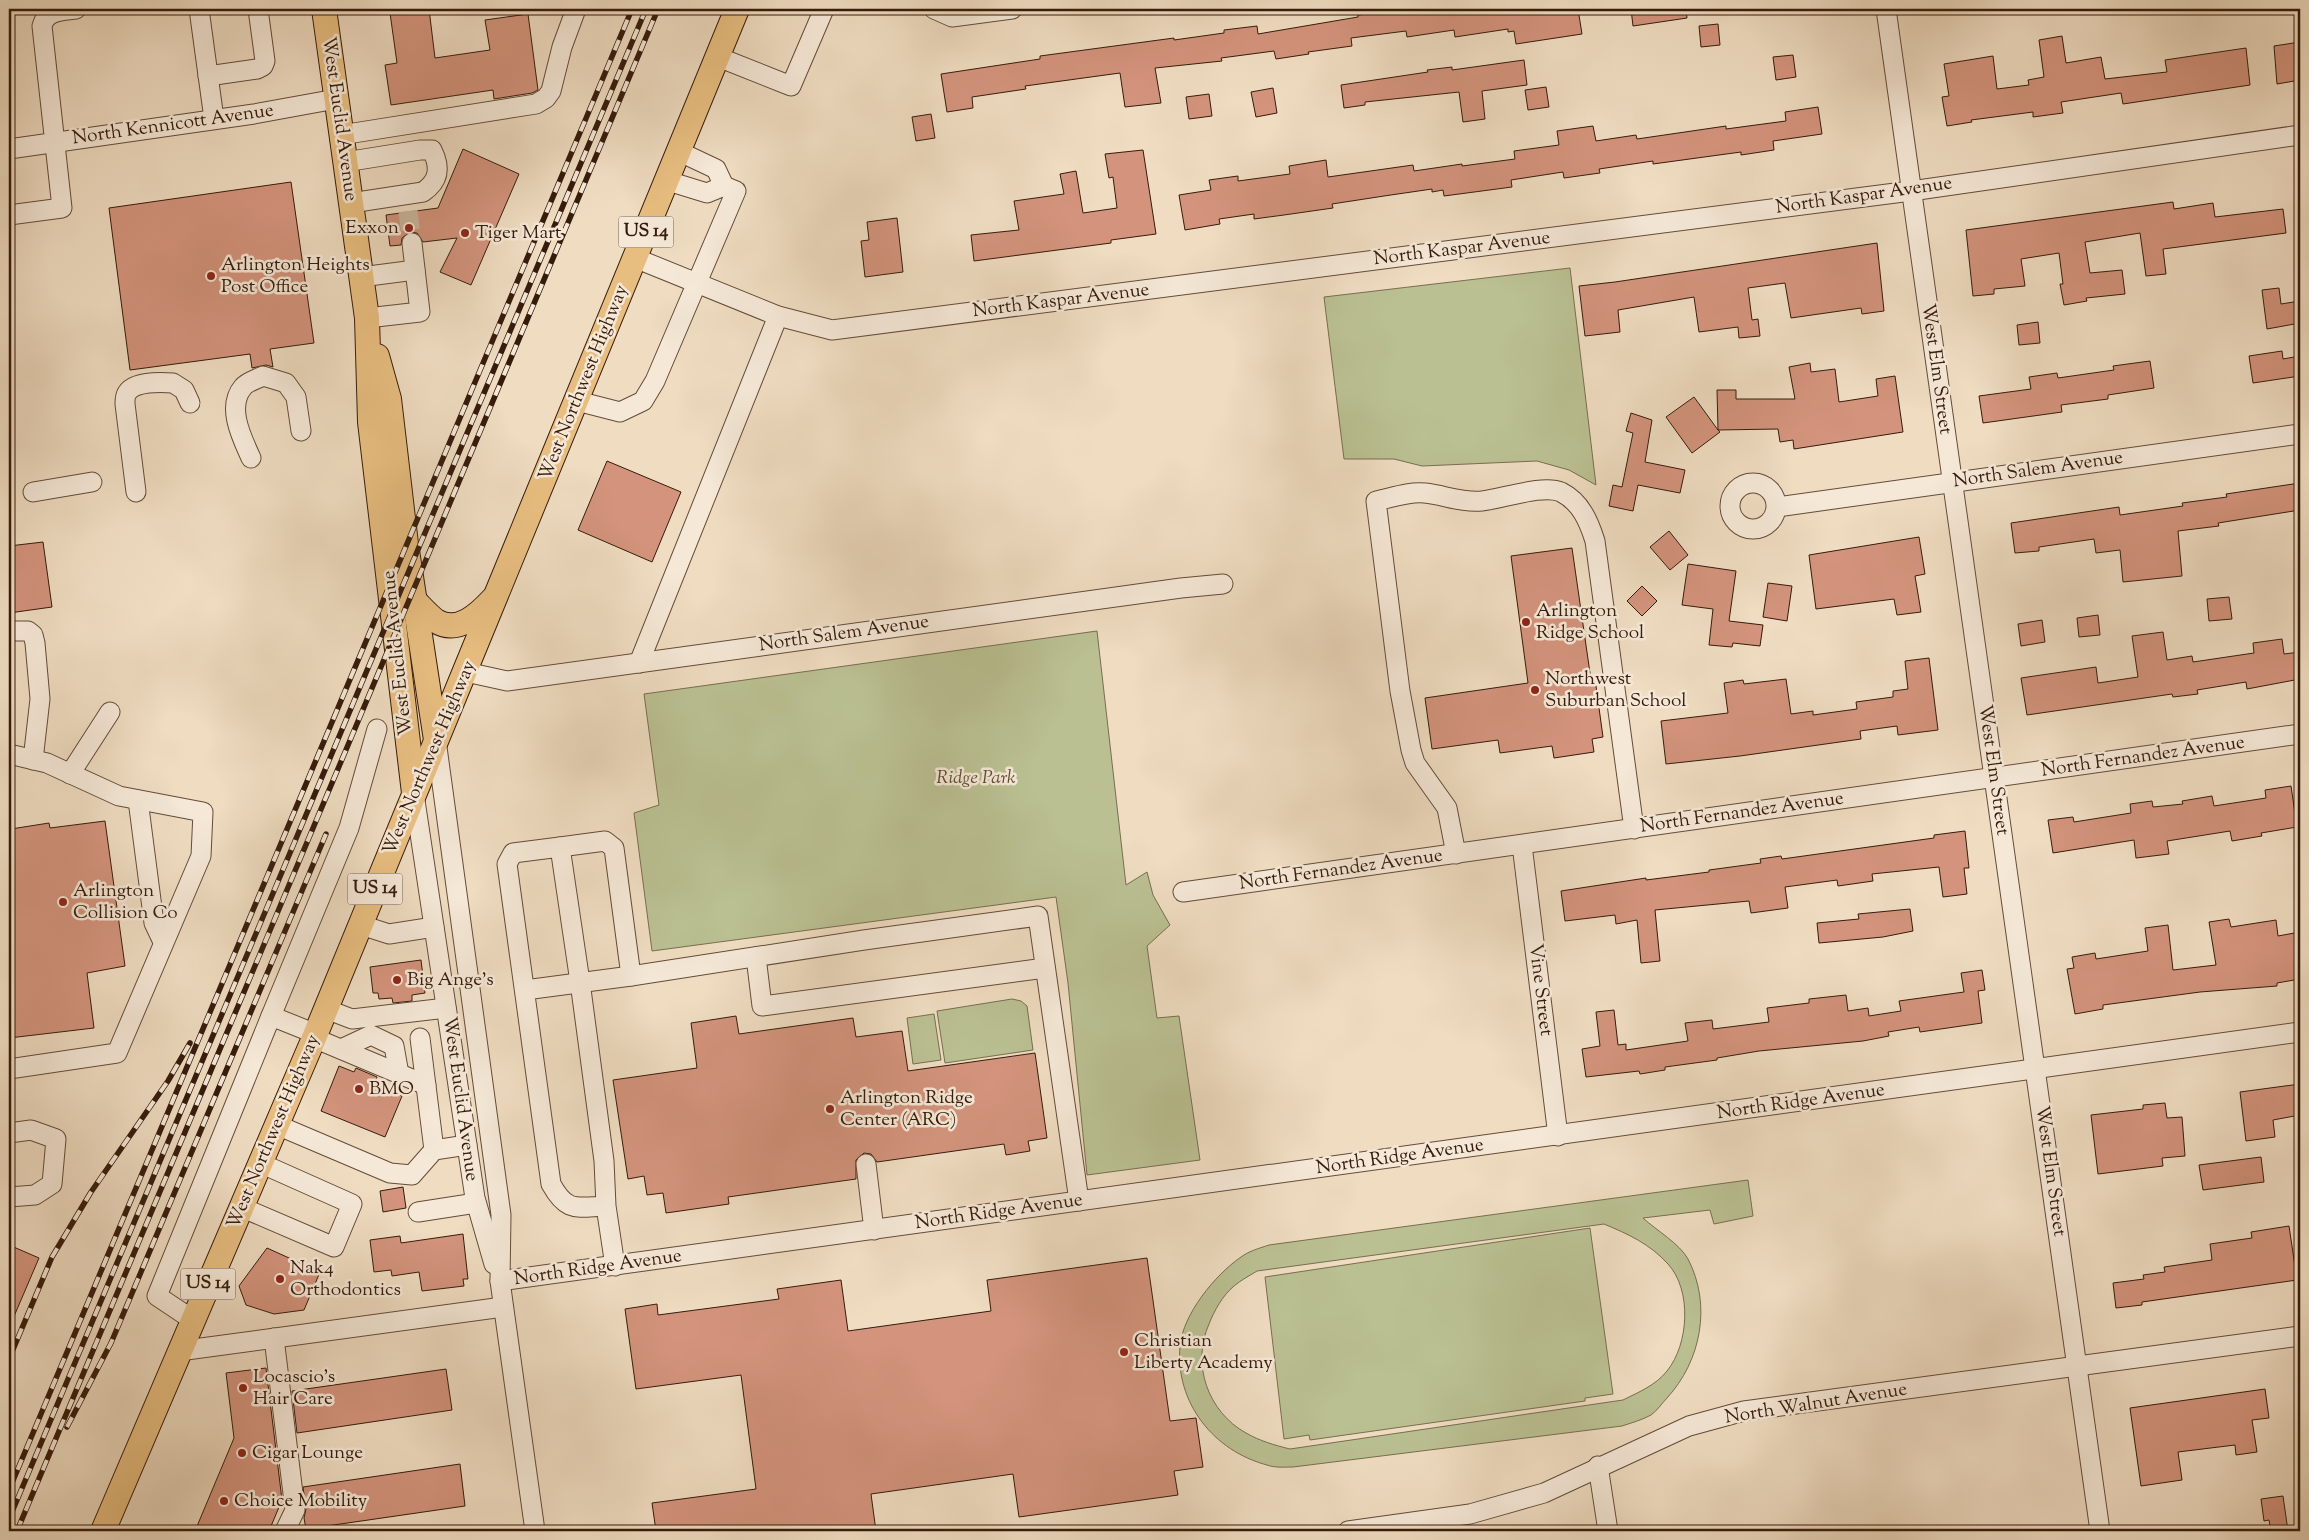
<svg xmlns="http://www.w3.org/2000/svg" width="2309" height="1540" viewBox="0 0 2309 1540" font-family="'Sorts Mill Goudy',serif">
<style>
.green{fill:#bac092;stroke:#786e4e;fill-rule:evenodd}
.building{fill:#d3937c;stroke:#361b0b}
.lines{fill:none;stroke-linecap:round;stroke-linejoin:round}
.minor-tunnel{stroke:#cab59d;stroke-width:19;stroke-dasharray:19 9;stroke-linecap:butt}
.minor-casing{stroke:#644b38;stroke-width:21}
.major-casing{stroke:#361b0b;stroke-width:26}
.minor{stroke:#f5e8d7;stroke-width:19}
.major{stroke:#e8be80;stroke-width:24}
.rail-casing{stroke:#361b0b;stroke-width:5.5}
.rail{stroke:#f5e8d7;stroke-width:4;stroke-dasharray:11;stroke-linecap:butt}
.poi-dot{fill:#8f2418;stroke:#f5e8d7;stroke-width:2}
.labels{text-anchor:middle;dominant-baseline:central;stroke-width:5;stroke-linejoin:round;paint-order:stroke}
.shield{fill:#f5e8d7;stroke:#6f5848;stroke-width:1}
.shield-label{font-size:18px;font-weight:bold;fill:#361b0b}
.street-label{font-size:19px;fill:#361b0b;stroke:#f5e8d7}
.poi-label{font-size:19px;fill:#361b0b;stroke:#f5e8d7;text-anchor:start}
.park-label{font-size:19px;font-style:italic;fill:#5e4d34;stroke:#f5e8d7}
</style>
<rect width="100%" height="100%" fill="#efdcc1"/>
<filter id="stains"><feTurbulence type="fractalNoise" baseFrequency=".004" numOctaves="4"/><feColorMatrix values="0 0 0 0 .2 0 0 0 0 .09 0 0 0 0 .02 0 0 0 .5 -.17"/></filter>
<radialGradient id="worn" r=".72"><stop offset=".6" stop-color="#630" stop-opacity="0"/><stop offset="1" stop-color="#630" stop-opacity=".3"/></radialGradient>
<!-- green -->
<g class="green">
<path d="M1570,268L1596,485L1569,470L1537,461L1422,466L1394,459H1344L1324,297Z"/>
<path d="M1097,631L1126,885L1147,872L1153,895L1170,925L1147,946L1157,1018L1179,1016L1200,1160L1087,1175L1068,983L1056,897L652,951L634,813L659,805L644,694Z"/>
<path d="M1012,999L1021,1001L1027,1006L1033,1050L945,1063L937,1011Z"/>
<path d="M934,1014L941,1060L913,1064L907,1018Z"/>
<path d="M1748,1180L1753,1216L1714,1224L1710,1210L1643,1218C1656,1230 1680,1244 1688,1259C1712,1305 1701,1361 1667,1398C1662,1403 1657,1411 1651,1415C1642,1420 1631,1423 1622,1426L1293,1467C1285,1467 1275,1468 1267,1465C1214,1451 1175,1403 1180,1346C1183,1314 1215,1275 1241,1257C1249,1251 1260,1248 1269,1245ZM1604,1224C1628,1234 1650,1244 1668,1264C1692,1290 1689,1344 1667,1371C1656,1385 1639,1392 1623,1400L1290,1449C1274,1445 1260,1441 1246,1433C1208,1412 1191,1364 1209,1324C1214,1311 1223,1295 1234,1286C1241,1280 1249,1276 1257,1271Z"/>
<path d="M1590,1228L1613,1394L1585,1398V1401L1310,1440L1309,1435L1284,1439L1265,1277Z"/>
</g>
<!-- building -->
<g class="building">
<path d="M429,9L435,58L490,50L485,20L528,14L538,90L532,93L494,99L493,90L391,105L385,65L397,63L390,13Z"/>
<path d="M1411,9H1436L1437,12L1460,9H1578L1582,34L1516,44L1514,31L1508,32V29L1455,37L1454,30L1407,37L1406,31L1351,38L1352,46L1308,52L1309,54L1276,59L1274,51L1221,58L1222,61L1155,68L1161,103L1125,107L1120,73L1025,86L1026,89L972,97L973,108L947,112L941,74L1040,59V56L1174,38V40L1224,33V30L1257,26L1258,34L1358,17V15Z"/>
<path d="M1631,9H1686L1687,18L1633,26Z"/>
<path d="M1718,24L1720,45L1701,47L1699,26Z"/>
<path d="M2062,36L2066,63L2101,57L2105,79L2167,72L2165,60L2246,48L2250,85L2123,104L2121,93L2061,102L2063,113L2033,117V112L1971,120L1972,122L1947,126L1942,97L1949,96L1944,64L1993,56L1997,89L2029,85L2028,80L2044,77L2039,40Z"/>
<path d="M2300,42V80L2277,84L2274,46Z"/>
<path d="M1793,55L1796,77L1776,80L1773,57Z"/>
<path d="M1524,60L1527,85L1482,91L1485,119L1463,122L1459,92L1365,102V105L1344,108L1341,85L1428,72L1427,70L1452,67V70Z"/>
<path d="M1546,87L1549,107L1528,110L1525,90Z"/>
<path d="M1273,88L1277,113L1256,117L1251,92Z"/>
<path d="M1209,94L1212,116L1189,119L1186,97Z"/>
<path d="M1818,107L1822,134L1773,141L1774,150L1741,155V152L1653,164V161L1599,169L1600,173L1564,178L1563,172L1511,180L1512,187L1444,196L1443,190L1432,192V189L1384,196L1332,204L1333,208L1284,215L1254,219V214L1219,219L1220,224L1185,230L1179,195L1211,190L1209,180L1238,176V181L1290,174L1289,166L1326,160L1328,177L1413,165L1414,171L1462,164V166L1515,159L1514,151L1559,145L1557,131L1593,126L1596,141L1636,135L1637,139L1726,126V129L1786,121L1785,112Z"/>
<path d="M931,114L935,138L916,141L912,117Z"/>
<path d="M463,149L519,174L471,285L440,272L457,238L423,242L417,233L410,232L402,238L401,245L390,246L386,215L438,208Z"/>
<path d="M1143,150L1156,234L1111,240V243L974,261L971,235L1019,230L1014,201L1064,194L1060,174L1076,171L1083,213L1117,208L1113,177L1109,178L1105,154Z"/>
<path d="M291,182L314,343L270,349L273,367L266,365L252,368L250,354L130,370L109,208Z"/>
<path d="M2173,202L2174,209L2213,203L2215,217L2283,209L2286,233L2163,249L2166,274L2146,276L2140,233L2085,242L2090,273L2122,270L2125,294L2086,298L2087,301L2064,305L2060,284H2063L2059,253L2021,259L2025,286L1994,289V294L1973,296L1966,230Z"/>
<path d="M897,218L903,272L865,277L861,241L869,240L867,222Z"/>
<path d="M1877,243L1884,311L1862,314L1861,308L1791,318L1785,283L1748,288L1752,320L1758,319L1760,336L1739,338L1738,327L1699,332L1694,297L1618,310L1620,332L1585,336L1579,286L1615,282Z"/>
<path d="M2279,288L2281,304L2300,301V323L2267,329L2262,290Z"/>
<path d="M2038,322L2040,343L2019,345L2017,325Z"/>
<path d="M2282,351L2283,359L2300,356V376L2253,383L2249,356Z"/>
<path d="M2150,361L2154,388L2108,395V399L2061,405L2062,412L1983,423L1979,396L2031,389L2029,377L2057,373L2058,378L2114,370L2113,366Z"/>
<path d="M1810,363L1811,372L1835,369L1839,402L1878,396L1876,379L1895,376L1903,432L1794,449L1793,440L1780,442L1778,429L1718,430L1720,432L1692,453L1666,417L1694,397L1718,430L1717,390H1736V399H1795L1789,367Z"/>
<path d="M1631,413L1652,420L1645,462L1685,470L1680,493L1638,485L1633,511L1609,506L1613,485L1622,487L1633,433L1626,431Z"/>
<path d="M607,461L681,492L652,562L578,530Z"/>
<path d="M2300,483V510L2218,523L2219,526L2178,531L2182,576L2123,582L2120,550L2096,553L2094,539L2039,547V551L2015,553L2011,523L2119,507L2120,515L2183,506L2182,503L2227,497L2226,494Z"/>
<path d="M1669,531L1688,555L1670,570L1650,547Z"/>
<path d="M1919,537L1925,574L1915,576L1921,612L1897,615L1894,599L1816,609L1809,555Z"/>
<path d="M43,542L52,607L9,613V546Z"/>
<path d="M1572,548L1591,680L1595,679L1603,737L1592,739L1594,752L1554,758L1552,746L1500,753L1498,740L1432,749L1425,698L1528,683L1511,556Z"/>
<path d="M1688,564L1736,571L1729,621L1763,625L1760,646L1733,643L1732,647L1709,645L1713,609L1682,605Z"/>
<path d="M1768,583L1792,586L1787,621L1763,617Z"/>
<path d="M1642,586L1657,601L1642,616L1627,601Z"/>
<path d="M2229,597L2232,619L2209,621L2207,599Z"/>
<path d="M2098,615L2100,635L2079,637L2077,618Z"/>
<path d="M2042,620L2045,642L2021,646L2018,624Z"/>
<path d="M2163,632L2167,660L2192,656L2193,662L2254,653L2253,643L2282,639L2284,654L2300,652V679L2247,689L2246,682L2197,690L2198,694L2173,697L2172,694L2027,715L2021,678L2096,667L2098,683L2138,677L2132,636Z"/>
<path d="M1929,658L1938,730L1898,735L1897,726L1860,731L1861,739L1740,756L1666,764L1661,721L1728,713L1724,683L1743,680L1744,684L1786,679L1791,714L1813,711V715L1857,709L1856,702L1893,697V691L1908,689L1905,661Z"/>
<path d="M2291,786L2297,827L2261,833L2262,836L2232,841L2230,831L2167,841L2169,854L2136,858L2134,840L2053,853L2048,820L2073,817L2074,822L2131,813L2130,804L2152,801L2153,807L2183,804L2182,801L2212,796L2214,806L2266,798L2265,790Z"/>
<path d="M105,821L125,966L87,973L94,1028L9,1038V837L12,836L11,829L49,823L50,828Z"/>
<path d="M1965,831L1969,868H1964L1967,894L1943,897L1939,867L1872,874L1873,881L1838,886L1837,880L1785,887L1788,908L1751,913L1749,901L1655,910L1660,961L1641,963L1637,920L1616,924L1615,915L1565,921L1561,891L1646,878V880L1709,872V870L1761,863L1760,859L1781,856L1782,859L1934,838V835Z"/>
<path d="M1910,909L1913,931L1883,937L1819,943L1817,923L1859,919L1858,914Z"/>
<path d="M2229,919L2231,927L2276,920L2278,936L2300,932V979L2277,983V986L2200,992L2103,1005V1009L2075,1014L2067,969L2074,968L2072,957L2095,953L2096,959L2148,951L2145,928L2168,925L2173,970L2216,965L2209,922Z"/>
<path d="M421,960L425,993L412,995V1001L393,1003L392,998L379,999L378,993H373L370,967Z"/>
<path d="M1982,970L1985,990L1978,991L1982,1023L1920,1032L1919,1027L1888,1032L1889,1036L1863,1041L1759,1051L1717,1058V1060L1665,1067V1070L1640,1074L1639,1071L1586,1077L1582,1049L1600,1046L1596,1012L1614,1010L1618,1045L1626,1044V1050L1688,1041L1685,1023L1712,1020L1713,1029L1769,1022L1767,1008L1809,1003V999L1846,995L1848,1011L1868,1008L1869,1016L1901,1011L1899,1001L1964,992L1961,973Z"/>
<path d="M736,1016L739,1034L853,1018L856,1037L902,1031L908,1071L1035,1053L1047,1138L1028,1141L1030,1151L1006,1155L1004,1144L877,1162L871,1154L864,1153L856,1160V1179L728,1197L729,1204L666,1213L663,1193L647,1195L644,1176L628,1179L613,1080L697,1068L691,1023Z"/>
<path d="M339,1066L354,1072L356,1068L377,1077L375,1082L402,1096L385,1137L321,1111Z"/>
<path d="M2300,1084V1115L2273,1120L2275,1137L2246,1141L2240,1092Z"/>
<path d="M2165,1103L2167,1118L2182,1117L2185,1156L2162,1158L2163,1166L2098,1174L2091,1115L2143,1109V1105Z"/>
<path d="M2261,1157L2264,1182L2203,1190L2199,1165Z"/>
<path d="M403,1187L406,1208L383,1212L380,1191Z"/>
<path d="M2289,1226L2297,1280L2142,1302V1305L2116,1308L2113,1283L2144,1279L2143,1275L2165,1272L2164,1267L2212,1260L2210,1244L2252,1238L2251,1232Z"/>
<path d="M463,1234L468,1279H463L464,1286L422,1291L419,1272L392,1276L391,1270L374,1272L370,1240L400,1236L401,1243Z"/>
<path d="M9,1245L39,1258L9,1328Z"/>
<path d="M267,1248L320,1272L304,1310L274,1314L246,1305L239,1286Z"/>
<path d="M1147,1258L1170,1421L1196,1418L1203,1467L1174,1471L1178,1495L1019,1517L1013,1474L871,1494L876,1531H656L652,1503L756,1489L741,1375L636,1389L625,1309L657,1304L658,1315L779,1299L777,1289L841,1280L848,1331L991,1311L987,1280Z"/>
<path d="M266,1368L282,1500L269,1531H195L234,1438L226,1373Z"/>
<path d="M446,1369L452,1410L297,1433L292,1391Z"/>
<path d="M2265,1389L2269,1418L2252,1420L2257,1452L2236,1455L2235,1445L2178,1452L2182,1480L2141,1486L2130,1408Z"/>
<path d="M460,1464L465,1506L306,1529L304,1518L306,1509L303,1487Z"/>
<path d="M2283,1496L2288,1531H2271L2269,1520L2264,1521L2261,1499Z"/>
</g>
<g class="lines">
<!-- minor-tunnel -->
<path class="minor-tunnel" d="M408,211L412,243"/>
<!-- minor casing -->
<g class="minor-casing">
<g id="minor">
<path d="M199,9L214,119"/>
<path d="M934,9L952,17L1012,9"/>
<path d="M1886,9L2100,1531"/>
<path d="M718,57L791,86L824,9"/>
<path d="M208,76L257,69L263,66L265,61L258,9"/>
<path d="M341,135L536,104L546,98L551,91L562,47L576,9"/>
<path d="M9,149L254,114L336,99"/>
<path d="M680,152L716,169L724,186"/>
<path d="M345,162L420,150H432C441,168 439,181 423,192L351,203"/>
<path d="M9,215L62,208L42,26C46,10 62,11 76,9"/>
<path d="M635,258L778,316L832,330L1911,191L2300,135"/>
<path d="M361,277L415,270"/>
<path d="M367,318L420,312L412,243"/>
<path d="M577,401L620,412L643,401L655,381L736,191L724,186L707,193L668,181"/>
<path d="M251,458C242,438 226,407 243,387C247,382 257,379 263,376L286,383L296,397L301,431"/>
<circle cx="1753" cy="506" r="23"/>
<path d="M33,492L92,482"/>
<path d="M136,492L125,404C125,400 125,396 127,393C134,381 161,382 173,383L184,390L190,403"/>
<path d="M1777,507L2300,434"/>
<path d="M9,631H28L33,635L35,643L40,699L33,760"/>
<path d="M639,663L778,316"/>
<path d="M466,672L507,681L1181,588L1223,584"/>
<path d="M436,740L501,1215L500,1281L535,1531"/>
<path d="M9,754L47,763L119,796L203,812L201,856L117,1053L9,1069"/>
<path d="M70,774L110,712"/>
<path d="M414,794L475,1198L494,1264"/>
<path d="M138,800L154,923L163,942"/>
<path d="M1522,845L1558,1136"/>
<path d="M1456,854L1447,808L1415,763L1411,750L1400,691L1376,501C1391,498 1409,491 1425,493C1444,495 1462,503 1482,501C1502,499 1543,484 1561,492C1581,502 1589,522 1595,541L1634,829"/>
<path d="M1183,892L2300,734"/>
<path d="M361,925L389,934L434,927"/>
<path d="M756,957L762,1006L1045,968"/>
<path d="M631,976L864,940L1038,916L1079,1201"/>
<path d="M525,990L631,976L614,848L605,841L560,847"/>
<path d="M326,1009L352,1019L446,1008"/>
<path d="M271,1016L349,828L377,729"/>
<path d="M314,1038L426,1085"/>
<path d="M420,1038L434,1150"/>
<path d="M341,1049L371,1035L394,1046L399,1074"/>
<path d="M277,1125L390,1173L412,1175L434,1150L467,1145"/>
<path d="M9,1133L31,1130L56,1139L52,1184L35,1195L9,1197"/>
<path d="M866,1164L874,1230"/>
<path d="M606,1206C576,1207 567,1213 551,1184L507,864L513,853L560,847L580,982L604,1161L606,1206L615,1266"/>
<path d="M241,1207L334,1247L352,1204L260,1163"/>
<path d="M418,1212L476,1203"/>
<path d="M500,1281L2300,1032"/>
<path d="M193,1320L157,1296L271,1016L316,1034"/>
<path d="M274,1338L295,1510L285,1531"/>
<path d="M179,1351L503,1307"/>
<path d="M1598,1466L1608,1531"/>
<path d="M1348,1531L1470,1514L1544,1493L1689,1426L1744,1411L2300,1336"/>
</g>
</g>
<!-- major casing -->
<g class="major-casing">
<g id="major">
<path d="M324,9L367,318L370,422L414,793"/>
<path d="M377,356L389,399L406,544L436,740"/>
<path d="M416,602C422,608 429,616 436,621C458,635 480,613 493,599"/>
<path d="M103,1531L314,1038L737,9"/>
</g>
</g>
<!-- minor -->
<use href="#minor" class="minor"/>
<!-- major -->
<use href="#major" class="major"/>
<!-- rail casing -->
<g class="rail-casing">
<g id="rail">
<path d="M9,1359L52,1257L91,1192L168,1081L190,1043"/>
<path d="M67,1427L111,1343L326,834"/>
<path d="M9,1490L632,9"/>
<path d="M9,1519L646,9"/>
<path d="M17,1531L658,9"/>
</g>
</g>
<!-- rail -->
<use href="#rail" class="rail"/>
</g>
<!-- markers -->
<g class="poi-dot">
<circle cx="409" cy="228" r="5"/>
<circle cx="465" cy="233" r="5"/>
<circle cx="211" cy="276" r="5"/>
<circle cx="1526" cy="622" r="5"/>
<circle cx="1535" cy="690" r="5"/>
<circle cx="63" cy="902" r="5"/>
<circle cx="397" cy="980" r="5"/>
<circle cx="359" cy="1089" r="5"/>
<circle cx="830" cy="1109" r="5"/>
<circle cx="280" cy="1279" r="5"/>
<circle cx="1124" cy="1352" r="5"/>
<circle cx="243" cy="1388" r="5"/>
<circle cx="242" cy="1453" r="5"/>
<circle cx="224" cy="1501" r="5"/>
</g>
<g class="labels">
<!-- shield labels -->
<g class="shield">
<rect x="618.5" y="216.5" width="55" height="31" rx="4"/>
<rect x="347.5" y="873.5" width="55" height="31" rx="4"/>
<rect x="180.5" y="1268.5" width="55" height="31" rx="4"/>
</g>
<g class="shield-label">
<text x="646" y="232">US 14</text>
<text x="375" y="889">US 14</text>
<text x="208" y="1284">US 14</text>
</g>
<!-- street labels -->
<g class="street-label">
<text transform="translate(339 119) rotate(82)">West Euclid Avenue</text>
<text transform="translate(173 125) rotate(-8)">North Kennicott Avenue</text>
<text transform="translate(1864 196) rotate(-8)">North Kaspar Avenue</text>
<text transform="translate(1462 249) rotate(-7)">North Kaspar Avenue</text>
<text transform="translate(1061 301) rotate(-7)">North Kaspar Avenue</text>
<text transform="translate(1936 369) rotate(82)">West Elm Street</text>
<text transform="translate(584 383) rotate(-68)">West Northwest Highway</text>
<text transform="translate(2038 470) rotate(-8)">North Salem Avenue</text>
<text transform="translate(844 634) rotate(-8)">North Salem Avenue</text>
<text transform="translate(398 653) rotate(-96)">West Euclid Avenue</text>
<text transform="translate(2143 757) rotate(-8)">North Fernandez Avenue</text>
<text transform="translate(430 758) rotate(-67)">West Northwest Highway</text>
<text transform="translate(1993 770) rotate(82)">West Elm Street</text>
<text transform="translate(1742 813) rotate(-8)">North Fernandez Avenue</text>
<text transform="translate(1341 870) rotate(-8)">North Fernandez Avenue</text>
<text transform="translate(1540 990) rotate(83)">Vine Street</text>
<text transform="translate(460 1099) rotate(82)">West Euclid Avenue</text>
<text transform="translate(1801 1102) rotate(-8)">North Ridge Avenue</text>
<text transform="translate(274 1132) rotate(-67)">West Northwest Highway</text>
<text transform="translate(1400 1157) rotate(-8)">North Ridge Avenue</text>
<text transform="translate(2050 1171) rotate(82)">West Elm Street</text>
<text transform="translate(999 1212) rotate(-8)">North Ridge Avenue</text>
<text transform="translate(598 1268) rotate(-8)">North Ridge Avenue</text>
<text transform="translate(1816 1404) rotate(-9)">North Walnut Avenue</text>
</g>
<!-- poi labels -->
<g class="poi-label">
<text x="399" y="228" text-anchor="end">Exxon</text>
<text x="475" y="233">Tiger Mart</text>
<text x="221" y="265">Arlington Heights<tspan x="221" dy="22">Post Office</tspan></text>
<text x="1536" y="611">Arlington<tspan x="1536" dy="22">Ridge School</tspan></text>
<text x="1545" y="679">Northwest<tspan x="1545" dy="22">Suburban School</tspan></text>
<text x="73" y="891">Arlington<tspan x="73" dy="22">Collision Co</tspan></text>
<text x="407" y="980">Big Ange's</text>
<text x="369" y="1089">BMO</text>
<text x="840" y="1098">Arlington Ridge<tspan x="840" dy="22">Center (ARC)</tspan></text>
<text x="290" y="1268">Nak4<tspan x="290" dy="22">Orthodontics</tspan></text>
<text x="1134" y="1341">Christian<tspan x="1134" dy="22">Liberty Academy</tspan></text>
<text x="253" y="1377">Locascio's<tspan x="253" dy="22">Hair Care</tspan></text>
<text x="252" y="1453">Cigar Lounge</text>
<text x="234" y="1501">Choice Mobility</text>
</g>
<!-- park labels -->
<g class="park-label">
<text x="976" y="778">Ridge Park</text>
</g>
</g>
<!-- margin -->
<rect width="2309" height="1540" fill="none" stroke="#efdcc1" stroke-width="30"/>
<rect x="10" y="10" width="2289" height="1520" fill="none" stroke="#361b0b" stroke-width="2.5"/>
<rect x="15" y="15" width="2279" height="1510" fill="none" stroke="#361b0b"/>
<rect width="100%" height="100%" filter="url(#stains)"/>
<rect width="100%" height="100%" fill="url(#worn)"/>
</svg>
